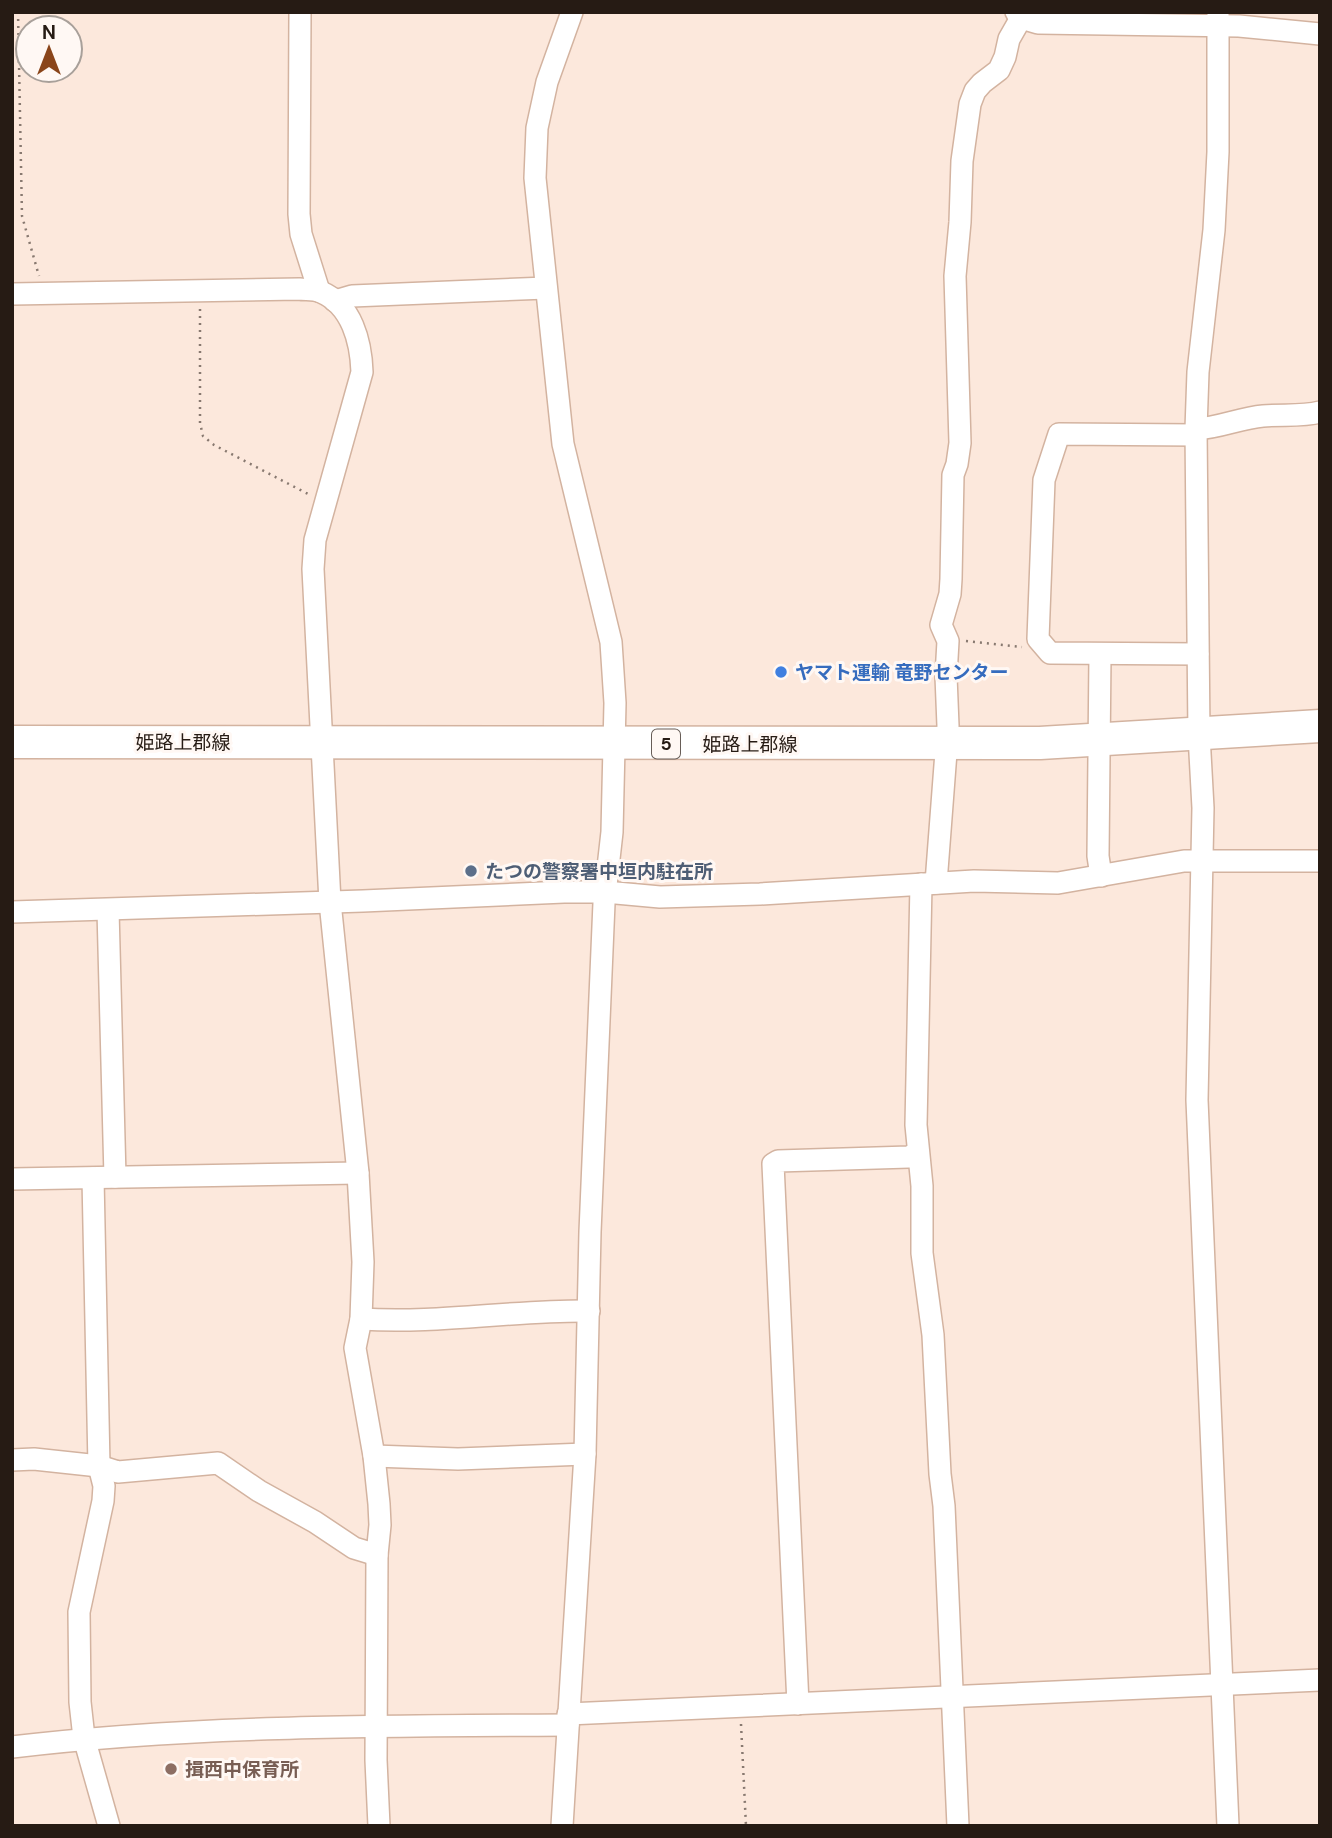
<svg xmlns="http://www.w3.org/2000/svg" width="1332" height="1838" viewBox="0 0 1332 1838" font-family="'DM Sans','Noto Sans JP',sans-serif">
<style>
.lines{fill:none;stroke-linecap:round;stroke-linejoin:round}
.minor-casing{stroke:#d3b3a0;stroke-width:24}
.primary-casing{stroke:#d3b3a0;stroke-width:35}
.path{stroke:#887970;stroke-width:2.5;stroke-dasharray:2 5;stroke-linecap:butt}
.minor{stroke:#fff;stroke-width:21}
.primary{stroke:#fff;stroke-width:32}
.shop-dot{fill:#3f7fe0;stroke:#fff8f4;stroke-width:2.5}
.service-dot{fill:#5c6f8a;stroke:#fff8f4;stroke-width:2.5}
.education-dot{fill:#8d6e63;stroke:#fff8f4;stroke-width:2.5}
.labels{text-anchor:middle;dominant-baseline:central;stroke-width:6;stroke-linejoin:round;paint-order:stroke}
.shield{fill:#fff8f4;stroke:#675d57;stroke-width:2}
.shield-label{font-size:18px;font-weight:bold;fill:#261b14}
.shop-label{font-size:19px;font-weight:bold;fill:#366cbe;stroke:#fff8f4;text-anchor:start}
.street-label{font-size:19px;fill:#261b14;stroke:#fff8f4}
.service-label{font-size:19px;font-weight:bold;fill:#4e5e75;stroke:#fff8f4;text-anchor:start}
.education-label{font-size:19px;font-weight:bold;fill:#785e54;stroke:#fff8f4;text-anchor:start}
</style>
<rect width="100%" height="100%" fill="#fce8dc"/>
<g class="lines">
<!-- minor casing -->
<g class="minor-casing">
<g id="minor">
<path d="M300,12L299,214L301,234L319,291"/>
<path d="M1016,12L1021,18L1038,23L1239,26L1320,34"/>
<path d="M1218,12V152L1214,230L1198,372L1196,429L1199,735L1203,808L1197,1100L1228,1826"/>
<path d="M12,294L299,289C306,290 315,289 321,292C352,305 361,342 362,372L315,540L313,569L330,902L358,1173L363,1262L361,1319L355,1348L374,1456L379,1504L380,1525L377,1555L376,1760L379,1826"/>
<path d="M335,301L352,296L546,288"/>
<path d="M1196,429C1219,428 1240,418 1263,416C1282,414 1301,417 1320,412"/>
<path d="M1196,435L1059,434L1044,480L1038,639L1050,653L1198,654"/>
<path d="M1100,655L1098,856L1101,876"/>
<path d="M936,883L948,726L946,676L948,641L941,625L950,594L951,579L953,475L957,464L960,443L955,276L960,222L962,161L970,104L975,91L982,83L999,70L1005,57L1009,39L1021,18"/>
<path d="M921,884L916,1125L922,1186V1253L933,1335L940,1474L944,1506L958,1826"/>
<path d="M108,910L115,1177"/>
<path d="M12,912L363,901L564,892H605L660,897L760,894L974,881L1058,883L1184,861H1320"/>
<path d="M93,1178L99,1466L104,1486L103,1501L79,1612L80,1702L84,1738L109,1826"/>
<path d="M12,1179L358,1173"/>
<path d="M361,1319C437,1324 513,1310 589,1311"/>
<path d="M374,1456L458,1459L585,1454"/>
<path d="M12,1460L34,1459L99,1466L118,1472L218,1463L259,1491L315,1522L354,1548L377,1555"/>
<path d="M798,1704L773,1164L778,1161L909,1157L917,1153"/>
<path d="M568,1714L1320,1680"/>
<path d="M12,1747C196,1725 383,1726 568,1725"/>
<path d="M562,1826L585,1454L590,1232L604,903L612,832L615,703L611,642L563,444L535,178L537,128L547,82L572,12"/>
</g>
</g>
<!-- primary casing -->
<g class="primary-casing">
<path id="primary" d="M12,742L1040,743L1320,726"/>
</g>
<!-- path -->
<g class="path">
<path d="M18,12L22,216L39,276"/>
<path d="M200,309V423L203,436L214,445L310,495"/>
<path d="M966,641L1022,647"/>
<path d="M741,1724L746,1826"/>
</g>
<!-- minor -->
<use href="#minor" class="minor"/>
<!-- primary -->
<use href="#primary" class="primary"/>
</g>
<!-- markers -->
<circle class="shop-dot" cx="781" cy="672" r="7"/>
<circle class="service-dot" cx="471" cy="871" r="7"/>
<circle class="education-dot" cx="171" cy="1769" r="7"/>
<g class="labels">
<!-- shield labels -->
<rect class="shield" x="652" y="729.5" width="28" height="29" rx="5"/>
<g class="shield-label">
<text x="666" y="744">5</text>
</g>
<!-- shop labels -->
<g class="shop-label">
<text x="795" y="672">ヤマト運輸 竜野センター</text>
</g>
<!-- street labels -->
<g class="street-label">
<text x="183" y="742">姫路上郡線</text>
<text x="750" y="744">姫路上郡線</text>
</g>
<!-- service labels -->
<g class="service-label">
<text x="485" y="871">たつの警察署中垣内駐在所</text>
</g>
<!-- education labels -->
<g class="education-label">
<text x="185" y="1769">揖西中保育所</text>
</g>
</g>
<!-- border -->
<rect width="1332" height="1838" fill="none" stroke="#261b14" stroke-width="28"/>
<!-- north arrow -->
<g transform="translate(49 49)"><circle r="33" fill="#fff8f4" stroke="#a8a09a" stroke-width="2"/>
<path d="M0-5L12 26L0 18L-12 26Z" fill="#8a451a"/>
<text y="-10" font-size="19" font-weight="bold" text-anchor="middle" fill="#261b14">N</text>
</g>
</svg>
